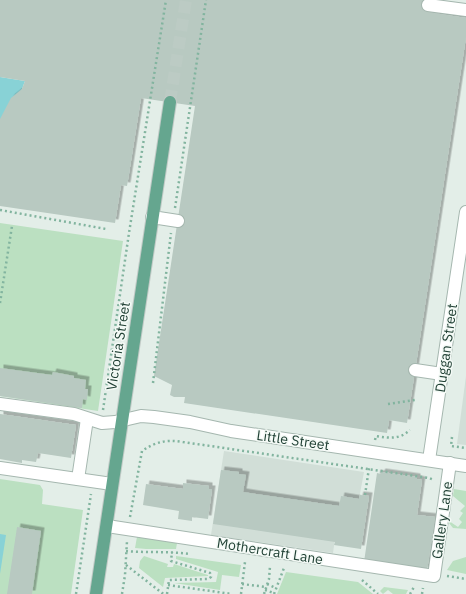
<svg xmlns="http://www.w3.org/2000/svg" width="466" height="594" viewBox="0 0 466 594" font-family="'IBM Plex Sans',sans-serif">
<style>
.built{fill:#d1ded7}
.green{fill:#bbe0c1}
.water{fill:#88d2d6}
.building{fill:#b8c9c1;filter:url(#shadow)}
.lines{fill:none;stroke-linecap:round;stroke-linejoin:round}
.major-tunnel{stroke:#bccbc4;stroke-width:12;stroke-dasharray:12 6;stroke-linecap:butt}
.minor-casing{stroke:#a5b7af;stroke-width:14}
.major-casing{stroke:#c1cac6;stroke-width:14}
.path{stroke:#82b49f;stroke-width:2.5;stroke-dasharray:2 3;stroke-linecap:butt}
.minor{stroke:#fff;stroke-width:12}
.major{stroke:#65a68f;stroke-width:12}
.labels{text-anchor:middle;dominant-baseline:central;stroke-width:3;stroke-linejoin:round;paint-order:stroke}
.street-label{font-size:14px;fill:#214135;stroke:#f4faf6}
</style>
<defs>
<filter id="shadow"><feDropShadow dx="3.5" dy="-3.5" stdDeviation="0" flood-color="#0004"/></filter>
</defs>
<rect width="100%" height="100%" fill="#e3eee8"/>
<!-- built -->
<g class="built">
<path d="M466,376V445L457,444Z"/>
<path d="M224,451L364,472L359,499L341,497L333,553L211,535Z"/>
</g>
<!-- green -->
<g class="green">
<path d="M0,223L123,241L98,411L0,396Z"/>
<path d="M0,479L40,485L43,490L42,504L83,510L71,594H0Z"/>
<path d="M454,489L466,491V529L453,528L449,523V521L458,527L462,522L459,519L463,513L460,511L465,506L453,496Z"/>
<path d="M137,537L177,543L176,549H146L135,548Z"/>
<path d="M144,556L168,564L167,567H173L174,564L208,575V576L165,578L163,587L139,568L140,561Z"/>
<path d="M176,556L241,565L239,577L222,575L220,590L174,583L216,582L218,572L176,559Z"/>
<path d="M466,557V574L447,570L453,561Z"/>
<path d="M286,572L358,582L373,594H277Z"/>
<path d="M384,587L408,590L406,594H393L388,590L383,594L380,591Z"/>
</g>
<!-- water -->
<g class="water">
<path d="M0,77L25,81L22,89L0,133Z"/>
<path d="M0,534L6,535L0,574Z"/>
</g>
<!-- building -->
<g class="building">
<path d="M0,0H429L427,12L466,18V37L407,423L389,420L387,433L184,403L185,397H174L170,395L172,385L154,376L195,106L141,98L127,186L121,185L115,223L0,206V119L11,98L22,89L25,81L0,77Z"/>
<path d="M0,368L52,375L53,372L74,376V378L86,380L85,389H88L87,400L83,399L82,408L0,396Z"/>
<path d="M0,414L76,425L71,458L38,453L36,462L22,460V463L0,459Z"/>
<path d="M221,470L239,472V474L246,475L243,492L339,506L341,496L359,499L360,495L369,496L361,549L334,545L335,542L213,524Z"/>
<path d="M382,472L417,477V479L422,480L417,515L435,517L427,571L364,562L377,473L381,474Z"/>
<path d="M183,483L209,486V489H212L208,519L192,517V521L178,519L179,511L143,505L146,484L183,489Z"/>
<path d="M17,527L41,531L32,594H7Z"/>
</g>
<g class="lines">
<!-- major-tunnel -->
<path class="major-tunnel" d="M170,102L186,0"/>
<!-- minor casing -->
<g class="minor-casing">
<g id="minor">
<path d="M428,5L466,10"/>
<path d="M152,217L178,221"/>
<path d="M415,370L442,374"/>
<path d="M0,404L74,414L102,423L115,422L141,416L154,417L190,422L231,431L466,466"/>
<path d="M429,460L466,212"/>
<path d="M0,468L112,484"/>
<path d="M78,479L87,419"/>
<path d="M107,526L434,576L450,463"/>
</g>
</g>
<!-- major casing -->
<g class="major-casing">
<path id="major" d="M96,594L170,102"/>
</g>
<!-- path -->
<g class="path">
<path d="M175,208L206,0"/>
<path d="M0,210L106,229"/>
<path d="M0,303L12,226"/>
<path d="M153,383L171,233"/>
<path d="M388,404L415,400"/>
<path d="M103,410L129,233L166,0"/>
<path d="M452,437L451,446L466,448"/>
<path d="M375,440L376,436C389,438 399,440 410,430"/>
<path d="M365,495L369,468"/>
<path d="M130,517L142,451C155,442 167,439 183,442L429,478L434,480"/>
<path d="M126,551C147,553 169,551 190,554"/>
<path d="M126,565L162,593L165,594"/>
<path d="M447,576L466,579"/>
<path d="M362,580L378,594"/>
<path d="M242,584L266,587"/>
<path d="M267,584L276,588"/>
<path d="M168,585L232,594"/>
<path d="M265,590L274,593"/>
<path d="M76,594L91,494"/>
<path d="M122,594L125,575L127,541"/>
<path d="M167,594L169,580L208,579L211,577L210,573L171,561L172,552"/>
<path d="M241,594L245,562"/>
<path d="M264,594L269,579L270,566"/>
<path d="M274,594L284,568"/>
<path d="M410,594L414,587H415"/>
<path d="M422,594L423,588"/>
</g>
<!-- minor -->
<use href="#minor" class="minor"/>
<!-- major -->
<use href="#major" class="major"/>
</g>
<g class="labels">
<!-- street labels -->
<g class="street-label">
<text transform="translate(118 346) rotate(-81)">Victoria Street</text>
<text transform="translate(446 348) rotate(-82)">Duggan Street</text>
<text transform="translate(293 440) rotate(8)">Little Street</text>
<text transform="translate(442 520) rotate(-82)">Gallery Lane</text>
<text transform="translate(270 551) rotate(9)">Mothercraft Lane</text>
</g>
</g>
</svg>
